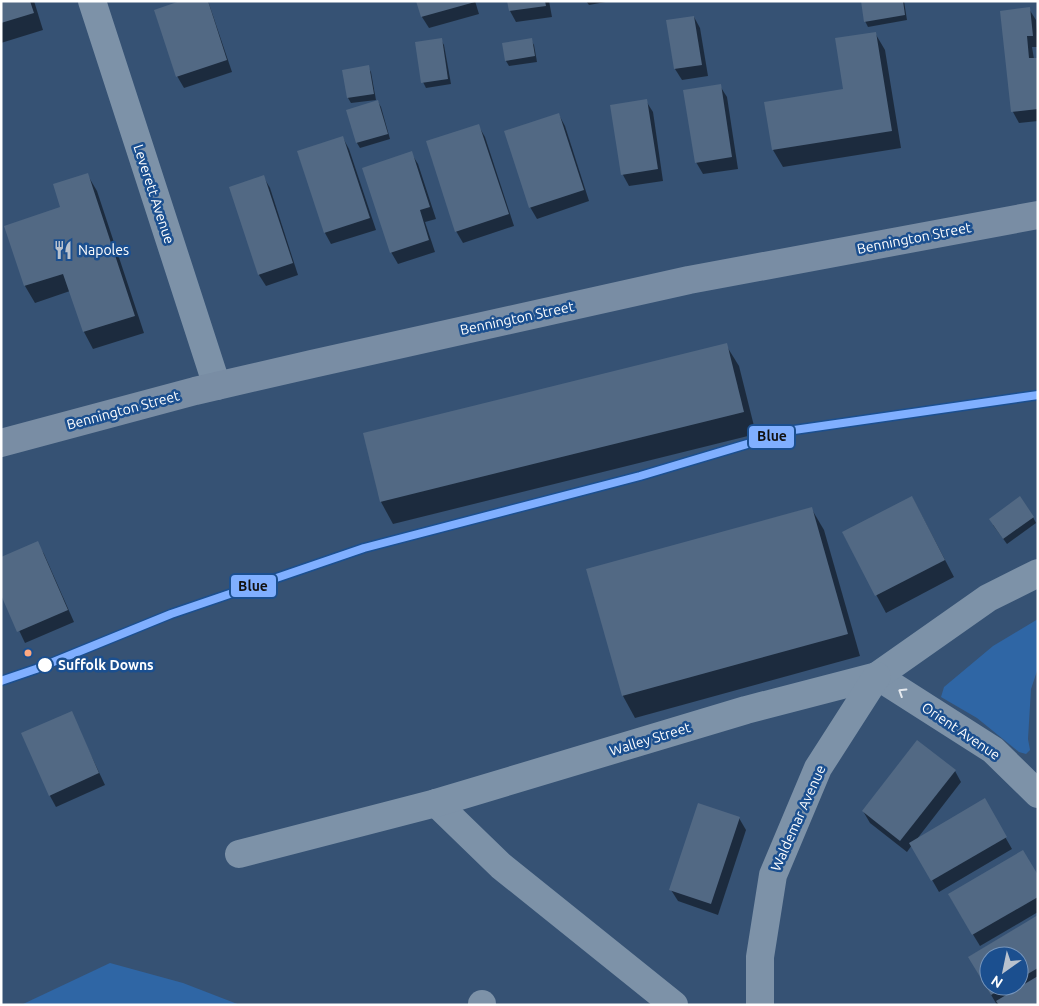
<svg xmlns="http://www.w3.org/2000/svg" width="1039" height="1006" viewBox="0 0 1039 1006" font-family="Ubuntu,sans-serif">
<style>
.green{fill:#2f66a5}
.shadow{fill:#0007;fill-rule:evenodd}
.building{fill:#526984}
.lines{fill:none;stroke-linecap:round;stroke-linejoin:round}
.minor{stroke:#7d92a8;stroke-width:28}
.tertiary{stroke:#7d92a8;stroke-width:28}
.secondary{stroke:#798da4;stroke-width:28}
.metro-1-casing{stroke:#1b4f8f;stroke-width:11}
.metro-1{stroke:#80afff;stroke-width:8}
.oneway{stroke:#e5e9ee}
.bus-dot{fill:#ffa980;stroke:#1b4f8f;stroke-width:2}
.stop-dot{fill:#fff;stroke:#1b4f8f;stroke-width:2}
.labels{text-anchor:middle;dominant-baseline:central;stroke-width:5;stroke-linejoin:round;paint-order:stroke}
.street-label{font-size:14px;fill:#fff;stroke:#1b4f8f}
.poi-label{font-size:14px;fill:#fff;stroke:#1b4f8f;text-anchor:start}
.stop-label{font-size:14px;font-weight:bold;fill:#fff;stroke:#1b4f8f;text-anchor:start}
.line-badge{stroke:#1b4f8f;stroke-width:2}
.pale-badge-label{font-size:14px;text-anchor:middle;font-weight:bold;fill:#111}
</style>
<rect width="100%" height="100%" fill="#365274"/>
<!-- green -->
<g class="green">
<path d="M1038,619V668L1031,689L1028,739L1030,750L1026,754L1019,752L977,718L941,697L944,687L993,646Z"/>
<path d="M110,963L183,983L240,1005H21Z"/>
</g>
<!-- shadow -->
<g class="shadow">
<path d="M1,1H34L43,30L1,43Z"/>
<path d="M185,1H208L232,72L184,88L177,76Z"/>
<path d="M418,1H475L479,14L429,28L422,17Z"/>
<path d="M508,1H549L552,17L516,22L510,11Z"/>
<path d="M586,1H611L589,5Z"/>
<path d="M862,1H904L907,20L868,27L865,21Z"/>
<path d="M1029,9L1036,20L1038,41V47H1032L1034,59H1038V121L1019,123L1013,112Z"/>
<path d="M694,17L700,28L708,76L682,80L675,69Z"/>
<path d="M875,33L885,50L901,148L783,167L773,150L845,90Z"/>
<path d="M441,40L444,45L451,84L426,88L423,82Z"/>
<path d="M531,40L534,45L537,62L509,66L506,61L503,44Z"/>
<path d="M368,67L371,72L376,100L351,103L348,98L344,71Z"/>
<path d="M720,86L727,97L738,169L703,174L696,162Z"/>
<path d="M646,101L653,112L663,181L629,186L623,175Z"/>
<path d="M378,102L381,107L390,139L360,148L357,143L348,111Z"/>
<path d="M559,115L565,126L589,201L537,219L530,207Z"/>
<path d="M478,125L485,137L514,226L463,243L456,231Z"/>
<path d="M343,138L349,149L376,230L331,244L325,233L298,152Z"/>
<path d="M411,153L418,164L436,219L425,222L435,252L398,264L391,252Z"/>
<path d="M87,174L97,191L144,333L93,349L84,332L70,291L35,303L25,286L6,227L62,208Z"/>
<path d="M263,176L270,188L298,275L266,286L259,275L231,188Z"/>
<path d="M726,345L739,366L756,434L393,524L381,502L364,434Z"/>
<path d="M912,497L954,577L886,613L843,533Z"/>
<path d="M811,508L824,530L860,656L635,718L623,696L587,570Z"/>
<path d="M1033,517L1036,523L1007,544L993,525Z"/>
<path d="M37,543L44,554L74,622L25,643L1,592Z"/>
<path d="M71,713L105,785L56,807L50,796Z"/>
<path d="M955,771L961,782L917,839L984,800L1012,849L939,892L912,845L907,852L870,823L863,811Z"/>
<path d="M739,818L746,830L718,915L678,901L671,890Z"/>
<path d="M1038,878V912L980,946L949,895Z"/>
<path d="M1038,917V1005H997L969,957ZM989,956H1019V986H989Z"/>
</g>
<!-- building -->
<g class="building">
<path d="M1,1H30L34,13L1,23Z"/>
<path d="M180,1H208L227,60L176,77L154,10Z"/>
<path d="M416,1H475V2L421,17Z"/>
<path d="M507,1H545L546,6L509,11Z"/>
<path d="M861,1H903L905,15L864,22Z"/>
<path d="M1030,7L1033,36H1027L1029,58H1038V109L1011,112L1000,11Z"/>
<path d="M694,16L702,65L674,69L666,20Z"/>
<path d="M876,32L892,131L772,150L764,102L843,89L835,38Z"/>
<path d="M442,38L448,79L421,83L415,42Z"/>
<path d="M532,38L535,56L505,61L502,43Z"/>
<path d="M369,65L374,94L347,98L342,70Z"/>
<path d="M721,84L732,157L695,163L683,90Z"/>
<path d="M647,99L658,169L621,175L610,105Z"/>
<path d="M378,100L388,134L356,143L346,110Z"/>
<path d="M559,113L584,190L529,208L504,131Z"/>
<path d="M479,124L509,214L455,232L426,141Z"/>
<path d="M343,136L370,218L324,233L297,151Z"/>
<path d="M412,151L430,207L420,210L429,240L390,253L362,168Z"/>
<path d="M88,173L135,316L83,332L63,274L24,286L4,226L60,207L53,184Z"/>
<path d="M264,175L293,263L258,275L229,187Z"/>
<path d="M727,343L744,412L380,502L363,433Z"/>
<path d="M912,496L945,560L875,596L842,532Z"/>
<path d="M1020,496L1034,517L1003,539L989,519Z"/>
<path d="M812,507L848,634L622,696L586,569Z"/>
<path d="M38,541L68,610L17,632L1,595V557Z"/>
<path d="M72,711L99,773L49,796L21,733Z"/>
<path d="M917,740L956,770L900,841L862,811Z"/>
<path d="M985,798L1007,837L931,881L909,843Z"/>
<path d="M698,803L740,817L711,904L669,890Z"/>
<path d="M1023,850L1038,875V897L972,935L948,894Z"/>
<path d="M1038,915V968L1019,979V956H989V986H1007L991,995L968,957Z"/>
<path d="M1038,976V1005H999L996,1001Z"/>
</g>
<g class="lines">
<!-- minor -->
<g class="minor">
<path d="M92,1L217,386"/>
<path d="M877,676L993,750L1038,794"/>
<path d="M482,1005V1004"/>
</g>
<!-- tertiary -->
<g class="tertiary">
<path d="M436,803L501,866L674,1005"/>
<path d="M239,854L436,803L746,710L877,676L988,598L1038,573"/>
<path d="M760,1005V957L773,875L818,768L877,676"/>
</g>
<!-- secondary -->
<path class="secondary" d="M1,443L195,391L312,364L689,280L1038,215"/>
<!-- metro-1 casing -->
<g class="metro-1-casing">
<path id="metro-1" d="M1,681L36,669L171,614L364,548L640,476L794,430L1038,395"/>
</g>
<!-- metro-1 -->
<use href="#metro-1" class="metro-1"/>
</g>
<!-- one-way arrows -->
<defs><path id="oneway-chevron" d="M-2-3.5L2.5 0L-2 3.5" fill="none" stroke-width="1.6" stroke-linecap="round" stroke-linejoin="round" transform="scale(1.25)"/></defs>
<use class="oneway" href="#oneway-chevron" transform="translate(902 692) rotate(-148)"/>
<!-- icons -->
<defs>
<g id="restaurant-bare" transform="scale(1.5)"><path d="M-5-6h1v4h1v-4h1v4h1v-4h1v5L-1.5 .5V6h-2V.5L-5-1ZM5-6V6H3V1.5H1.5Q1.5-4 5-6Z" fill="#b9c2ce" stroke="#1b4f8f" stroke-width="2.5" paint-order="stroke"/></g>
</defs>
<g fill-rule="evenodd">
<use href="#restaurant-bare" x="63" y="250"/>
</g>
<!-- markers -->
<circle class="bus-dot" cx="28" cy="653" r="4.5"/>
<circle class="stop-dot" cx="45" cy="665" r="8"/>
<g class="labels">
<!-- street labels -->
<g class="street-label">
<text transform="translate(154 194) rotate(72)">Leverett Avenue</text>
<text transform="translate(914 238) rotate(-11)">Bennington Street</text>
<text transform="translate(517 318) rotate(-12)">Bennington Street</text>
<text transform="translate(123 410) rotate(-15)">Bennington Street</text>
<text transform="translate(961 731) rotate(34)">Orient Avenue</text>
<text transform="translate(650 739) rotate(-17)">Walley Street</text>
<text transform="translate(798 818) rotate(-66)">Waldemar Avenue</text>
</g>
<!-- poi labels -->
<g class="poi-label">
<text x="78" y="250">Napoles</text>
</g>
<!-- stop labels -->
<g class="stop-label">
<text x="58" y="665">Suffolk Downs</text>
</g>
</g>
<g class="line-badge">
<rect x="748" y="425" width="47" height="24" rx="5" fill="#80afff"/>
<rect x="230" y="574" width="47" height="24" rx="5" fill="#80afff"/>
</g>
<g class="pale-badge-label">
<text x="772" y="441">Blue</text>
<text x="253" y="591">Blue</text>
</g>
<!-- border -->
<rect width="1039" height="1006" fill="none" stroke="#ffffff" stroke-width="5"/>
<!-- north arrow -->
<g transform="translate(1004 971) rotate(213)"><circle r="24" fill="#1b4f8f" stroke="#7695bc"/>
<path d="M0-4L9 19L0 12L-9 19Z" fill="#b9c2ce"/>
<text y="-8" font-size="14" font-weight="bold" text-anchor="middle" fill="#ffffff">N</text>
</g>
</svg>
